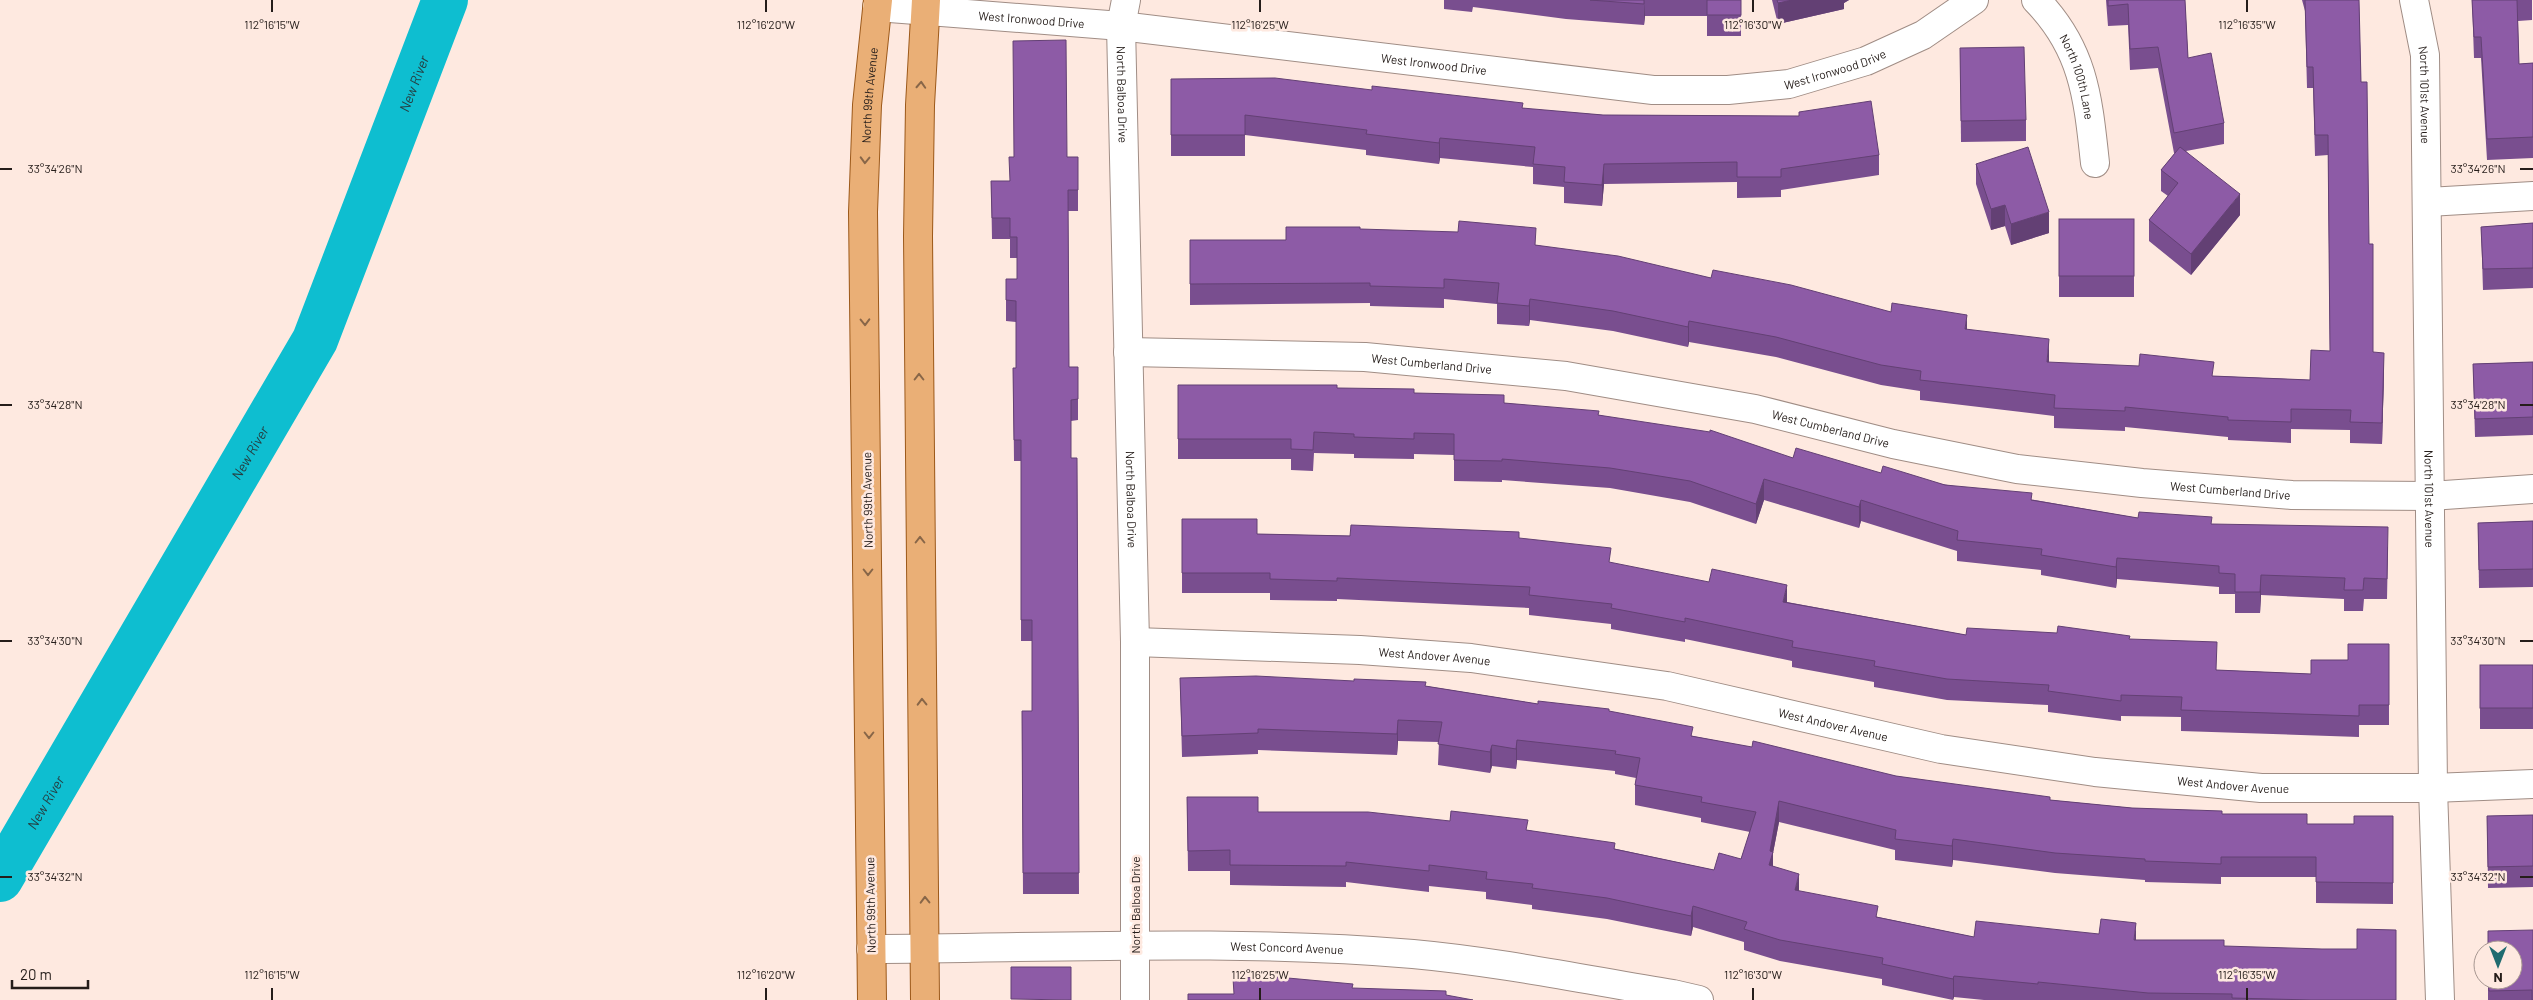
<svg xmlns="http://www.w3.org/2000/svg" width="2533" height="1000" viewBox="0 0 2533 1000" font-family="Barlow,sans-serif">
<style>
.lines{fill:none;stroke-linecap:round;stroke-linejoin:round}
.river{stroke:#0ebed0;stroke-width:46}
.minor-casing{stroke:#a08d85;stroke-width:30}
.major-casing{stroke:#9c591a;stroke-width:30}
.minor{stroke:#fff;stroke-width:28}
.major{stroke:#eaaf76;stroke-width:28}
.wall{fill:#794e8f}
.shaded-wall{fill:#634074}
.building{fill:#8d5ba6;stroke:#634074}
.oneway{stroke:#886648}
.ticks{fill:none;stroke:#251d1a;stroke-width:2}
.labels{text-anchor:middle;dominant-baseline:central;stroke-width:5;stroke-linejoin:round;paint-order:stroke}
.street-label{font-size:12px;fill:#251d1a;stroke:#fee9e0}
.water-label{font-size:14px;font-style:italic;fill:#263f42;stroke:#fee9e0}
.ticks-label{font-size:12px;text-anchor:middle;fill:#251d1a;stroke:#fee9e0;stroke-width:5;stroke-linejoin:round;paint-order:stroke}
</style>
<rect width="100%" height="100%" fill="#fee9e0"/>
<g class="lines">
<!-- river -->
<path class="river" id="s1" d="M0,879L315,340L445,0"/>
<!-- minor casing -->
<g class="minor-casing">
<g id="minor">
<path id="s2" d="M1126,0L1121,26L1135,642V1000"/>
<path id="s3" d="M2036,0C2084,49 2088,98 2095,163"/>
<path id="s4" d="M2414,0L2425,55L2433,788L2440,1000"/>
<path id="s5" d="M877,7L1121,26L1653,90H1728L1789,84L1866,61L1923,35L1974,0"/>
<path d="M2428,202L2533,196"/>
<path id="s6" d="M1128,352L1365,357L1566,376L1755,409L1893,444L2017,469L2142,483L2292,495L2430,496L2533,489"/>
<path id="s7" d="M1135,642L1360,650L1471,658L1667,686L1941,749L2095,772L2261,788H2433L2533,784"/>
<path id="s8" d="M871,949C1052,948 1233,939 1413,954C1500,962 1587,980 1673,994L1699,1000"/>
</g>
</g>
<!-- major casing -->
<g class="major-casing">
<g id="major">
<path id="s9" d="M872,1000L863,212L867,105L878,0"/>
<path d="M925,1000L918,236L920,105L926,0"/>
</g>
</g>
<!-- minor -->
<use href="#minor" class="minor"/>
<!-- major -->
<use href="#major" class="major"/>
</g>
<!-- wall -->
<g class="wall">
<path d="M1444,0H1741V36H1707V16H1645L1644,25L1566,19L1473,7L1472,12L1444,9Z"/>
<path d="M1772,0H1849L1844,3V9L1778,24Z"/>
<path d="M2106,0H2185L2188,58L2224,123V144L2186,151L2240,215L2191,275L2149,241V220L2168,196L2161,191V170L2175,153H2174L2158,68L2130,70L2128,25L2108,26Z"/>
<path d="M2302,0H2359L2361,82L2369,244L2373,352L2384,373L2382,444L2350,443V430L2291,429V443L2228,440V437L2125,427V431L2054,428V416L1920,400V391L1881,385L1776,357L1689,342L1688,347L1613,331L1530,320L1529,326L1497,324V304L1444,299V308L1370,306V303L1190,305V240H1286L1360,229L1536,245L1891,312L1967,330L2049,360V363L2214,376L2310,380L2330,351L2328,155L2315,156L2313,88H2307L2305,11Z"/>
<path d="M2472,0H2532V20L2518,21L2519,64L2533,63V158L2487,160L2481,58H2474Z"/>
<path d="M1960,48L2026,120V141L1961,142Z"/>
<path d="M1171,79L1603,115L1799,116V112L1879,155V175L1781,190V197L1737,198V182L1604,184L1602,206L1564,203V187L1533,184V167L1440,158L1439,164L1366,155V150L1245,135V156H1171Z"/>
<path d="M1067,157H1078V211H1068L1069,367H1078V420L1071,421V458H1077L1079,894H1023L1022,711H1032V641H1021V461H1014L1013,368H1016V322L1006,321V279H1017V258H1010V239H992L991,181H1009Z"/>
<path d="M1976,164L2049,233L2011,245L2005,226L1991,230L1976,184Z"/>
<rect x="2059" y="219" width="75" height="78"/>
<path d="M2533,223V288L2483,290L2481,227Z"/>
<path d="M2533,362V435L2475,437L2473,364Z"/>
<path d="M1178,385L1337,388L1414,393L1504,403L1599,415L1793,458L2138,518L2212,524L2388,547L2387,599H2364L2363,611H2344V599L2261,595L2260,613H2235V594H2219V587L2117,579L2116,588L2041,575V570L1957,561V551L1861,521L1859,528L1764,500L1756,524L1690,502L1610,488L1502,480V482L1454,481V455L1414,454V459L1354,458V454L1314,453L1313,471L1291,470V459H1178Z"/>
<path d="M1182,519L1257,534L1519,539L1611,563L1787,602L1966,635L2130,639L2217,670L2311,674L2389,644V725H2359V737L2181,731V717L2121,716V721L2048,712V705L1947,700L1874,687V682L1792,667V661L1685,639V642L1611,629V624L1529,615V608L1337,599V601L1270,600V593H1182Z"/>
<path d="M2533,521V587L2479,588L2478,523Z"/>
<rect x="2480" y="665" width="53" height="64"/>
<path d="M1180,678L1426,686L1538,704L1609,711L1693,736L1896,776L2050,800L2132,808L2222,814L2307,824H2354L2393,816V904L2316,903V877H2221V884L2145,882V880L2055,873L1953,860L1952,867L1895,860V850L1779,822L1773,853V867L1799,891L1878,917L1974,937L2136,940L2224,946L2396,1000H1984L1954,997L1953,1000L1882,985V979L1780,961L1744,950V942L1693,927L1691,936L1607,919L1532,909V905L1486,899V892L1429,886V892L1346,882V887L1230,885V871H1188L1187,797L1258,812L1528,830L1714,870L1741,859L1750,832L1701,822V818L1635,805V785L1636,778L1615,774V771L1517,760L1516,769L1492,766L1490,773L1438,765L1439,742L1398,741L1397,755L1258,750V754L1182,757Z"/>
<path d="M2533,815V887L2488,888L2487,816Z"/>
<path d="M2533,930V1000H2488V980Z"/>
</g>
<!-- shaded-wall -->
<g class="shaded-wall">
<path d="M1644,0L1645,16L1644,25Z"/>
<path d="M1792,0H1849L1844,3V9L1778,24V3Z"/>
<path d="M1440,138V158L1439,164V143Z"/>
<path d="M1604,164V184L1602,206V185Z"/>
<path d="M2240,194V215L2191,275V254Z"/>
<path d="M2005,205V226L1991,230V209Z"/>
<path d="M2049,212V233L2011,245V224Z"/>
<path d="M1530,299V320L1529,326V306Z"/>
<path d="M1967,315V335L1965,329Z"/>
<path d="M1689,321V342L1688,347V327Z"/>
<path d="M2049,339V360L2047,383V362Z"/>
<path d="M2384,353V373L2382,444V423Z"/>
<path d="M1764,479V500L1756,524V504Z"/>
<path d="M1861,500V521L1859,528V507Z"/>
<path d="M2117,558V579L2116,588V567Z"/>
<path d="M2261,575V595L2260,613V592Z"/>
<path d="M1787,585V606L1783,602Z"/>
<path d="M1398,720V741L1397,755V734Z"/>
<path d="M1517,740V760L1516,769V749Z"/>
<path d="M1492,745V766L1490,773V752Z"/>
<path d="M1779,801V822L1773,853V873L1769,886L1770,851Z"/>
<path d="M1953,839V860L1952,867V846Z"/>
<path d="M1799,874V895L1795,890Z"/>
<path d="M1693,906V927L1691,936V916Z"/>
<path d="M2136,923V944L2134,940Z"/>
<path d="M1954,976V997L1953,1000V979Z"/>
</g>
<!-- building -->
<g class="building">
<path d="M1590,0H1644V4Z"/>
<rect x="1707" y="0" width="34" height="15"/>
<path d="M1777,0H1792L1778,3Z"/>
<path d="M2108,0H2185L2188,58L2211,53L2224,123L2174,133L2158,47L2130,49L2128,4L2108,6Z"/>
<path d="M2305,0H2359L2361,82H2367L2369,244H2373V352L2384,353L2382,423L2350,422L2351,410L2291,409V422L2228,420V417L2125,407V411L2054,408L2055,395L1920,380L1921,371L1881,365L1776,337L1689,321L1688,327L1613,311L1530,299L1529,306L1497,303L1499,283L1444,279V288L1370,286V283L1190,284V240H1286V227H1360V229L1458,232L1459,221L1536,228L1535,245L1618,256L1711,278L1713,270L1791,285L1891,312L1892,303L1967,315L1965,329L2049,339L2047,362L2139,366L2140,354L2214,362L2212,376L2310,380L2311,350L2330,351L2328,135H2315L2313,67H2307Z"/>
<path d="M2472,0H2517L2519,64L2533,63V137L2487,139L2481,37H2474Z"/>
<path d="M1066,40L1067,157H1078V190H1068L1069,367H1078V399L1071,400V458H1077L1079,873H1023L1022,711H1032V620H1021V440H1014L1013,368H1016V301L1006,300V279H1017V237H1010V218H992L991,181H1010L1009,157H1014L1013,41Z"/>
<path d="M2024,47L2026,120L1961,121L1960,48Z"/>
<path d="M1275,78L1372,90V86L1523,103L1522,108L1603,115L1799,116V112L1871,101L1879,155L1781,169V177H1737V162L1604,164L1602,185L1564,182L1565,167L1533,164L1535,147L1440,138L1439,143L1366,134L1367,130L1245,115V135H1171V79Z"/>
<path d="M2028,147L2049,212L2011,224L2005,205L1991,209L1976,164Z"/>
<path d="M2180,147L2240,194L2191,254L2149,220L2178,183L2161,170Z"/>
<rect x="2059" y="219" width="75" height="57"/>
<path d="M2533,223V268L2483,269L2481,227Z"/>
<path d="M2533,362V417L2475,419L2473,364Z"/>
<path d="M1178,385H1337V388L1414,389V393L1504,395V403L1599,411L1598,415L1710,432V430L1793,458L1796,448L1881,473L1883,466L1945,485L2032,493L2031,500L2138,518L2139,512L2212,517L2211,524L2388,527L2387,579L2364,578L2363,590H2344L2345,578L2261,575L2260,592H2235V574L2219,573V566L2117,558L2116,567L2041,555L2042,549L1957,540L1958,531L1861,500L1859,507L1764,479L1756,504L1690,481L1610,468L1502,459V461L1454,460V434L1414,433V439L1354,437V434L1314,432L1313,450L1291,449V439H1178Z"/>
<path d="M1182,519H1257V534L1350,536L1351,525L1519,532V538L1611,548L1609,562L1709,582L1712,569L1787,585L1783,602L1966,635L1967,628L2057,633L2058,626L2130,636L2129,639L2217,642L2216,670L2311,674V660H2348V644H2389V705H2359V716L2181,710L2182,697L2121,695V701L2048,691L2049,685L1947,679L1874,666L1875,661L1792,647L1793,641L1685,618V622L1611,608L1612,604L1529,595L1530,587L1337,578V581L1270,579V573H1182Z"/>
<path d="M2533,521V569L2479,570L2478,523Z"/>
<rect x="2480" y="665" width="53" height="43"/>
<path d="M1256,676L1354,681V679L1426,682L1425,686L1538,704V701L1609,709V711L1693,727L1691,736L1752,747L1753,741L1896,776L2050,797V800L2132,808L2222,811V814H2307V824H2354V816H2393V883L2316,882V857H2221V864L2145,861V859L2055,853L1953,839L1952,846L1895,839L1896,830L1779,801L1770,851L1773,852L1769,865L1799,874L1795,890L1878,906L1876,917L1974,937L1976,921L2099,934L2101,919L2136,923L2134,940H2224V946L2322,949H2357V929L2396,930V1000H2311L2232,998V994L2148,993L2038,982V984L1954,976L1953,979L1882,964L1883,958L1780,940L1744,929L1747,922L1693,906L1691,916L1607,898L1532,888L1533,884L1486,879L1487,872L1429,865V871L1346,862V866L1230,865V850L1188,851L1187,797H1258V812H1368L1450,821L1451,811L1528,820L1526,830L1615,843L1614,849L1714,870L1719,853L1741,859L1756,812L1701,802L1702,797L1635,785L1640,758L1615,754L1616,751L1517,740L1516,749L1492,745L1490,752L1438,744L1442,722L1398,720L1397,734L1258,729V733L1182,736L1180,678Z"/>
<path d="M2533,815V866L2488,867L2487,816Z"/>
<path d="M2533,930V1000H2532V990L2489,991L2488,980H2513V950H2488V931Z"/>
<path d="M1011,967H1071V1000L1011,999Z"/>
<path d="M1277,977L1353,984L1352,988L1446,991V995L1473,1000H1188V994H1234L1233,978Z"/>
</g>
<!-- one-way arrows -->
<defs><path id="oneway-chevron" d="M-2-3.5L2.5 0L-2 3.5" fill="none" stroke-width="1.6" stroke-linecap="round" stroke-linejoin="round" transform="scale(1.25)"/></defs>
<g class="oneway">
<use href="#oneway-chevron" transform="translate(921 85) rotate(-87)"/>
<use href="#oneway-chevron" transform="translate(865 160) rotate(92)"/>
<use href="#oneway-chevron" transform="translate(865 322) rotate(89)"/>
<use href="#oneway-chevron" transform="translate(919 377) rotate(-90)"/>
<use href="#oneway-chevron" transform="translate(920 540) rotate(-90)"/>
<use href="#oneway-chevron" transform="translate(868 572) rotate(90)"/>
<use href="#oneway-chevron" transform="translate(922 702) rotate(-91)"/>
<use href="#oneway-chevron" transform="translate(869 735) rotate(90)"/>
<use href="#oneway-chevron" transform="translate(925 900) rotate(-91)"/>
</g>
<!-- ticks -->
<path class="ticks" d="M272,0V12M766,0V12M1260,0V12M1753,0V12M2247,0V12M0,169H12M2520,169H2533M0,405H12M2520,405H2533M0,641H12M2520,641H2533M0,877H12M2520,877H2533M272,988V1000M766,988V1000M1260,988V1000M1753,988V1000M2247,988V1000"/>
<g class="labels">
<!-- street labels -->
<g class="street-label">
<text stroke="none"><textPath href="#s5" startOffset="155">West Ironwood Drive</textPath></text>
<text stroke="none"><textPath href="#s5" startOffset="560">West Ironwood Drive</textPath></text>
<text stroke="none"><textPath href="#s5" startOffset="965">West Ironwood Drive</textPath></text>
<text stroke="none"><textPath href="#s3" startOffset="89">North 100th Lane</textPath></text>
<text stroke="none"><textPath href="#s9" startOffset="905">North 99th Avenue</textPath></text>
<text stroke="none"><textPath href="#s2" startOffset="95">North Balboa Drive</textPath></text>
<text stroke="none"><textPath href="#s4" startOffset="96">North 101st Avenue</textPath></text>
<text stroke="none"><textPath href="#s6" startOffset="304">West Cumberland Drive</textPath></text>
<text stroke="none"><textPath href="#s6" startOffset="709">West Cumberland Drive</textPath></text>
<text stroke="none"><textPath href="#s6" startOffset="1114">West Cumberland Drive</textPath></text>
<text transform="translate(867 500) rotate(-91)">North 99th Avenue</text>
<text stroke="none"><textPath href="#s2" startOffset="500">North Balboa Drive</textPath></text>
<text stroke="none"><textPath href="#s4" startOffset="500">North 101st Avenue</textPath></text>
<text stroke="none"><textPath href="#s7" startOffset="300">West Andover Avenue</textPath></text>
<text stroke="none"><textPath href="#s7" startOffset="705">West Andover Avenue</textPath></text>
<text stroke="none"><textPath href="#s7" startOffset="1110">West Andover Avenue</textPath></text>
<text transform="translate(870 905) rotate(-91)">North 99th Avenue</text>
<text transform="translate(1135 905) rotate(-90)">North Balboa Drive</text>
<text stroke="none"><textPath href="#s8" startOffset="416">West Concord Avenue</textPath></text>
</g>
<!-- water labels -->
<g class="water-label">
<text stroke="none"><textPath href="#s1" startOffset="899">New River</textPath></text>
<text stroke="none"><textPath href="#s1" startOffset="494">New River</textPath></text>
<text stroke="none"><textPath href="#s1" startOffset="89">New River</textPath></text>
</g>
</g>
<g class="ticks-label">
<text x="272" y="29">112°16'15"W</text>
<text x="766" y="29">112°16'20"W</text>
<text x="1260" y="29">112°16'25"W</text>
<text x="1753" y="29">112°16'30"W</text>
<text x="2247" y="29">112°16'35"W</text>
<text x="2478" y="173">33°34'26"N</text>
<text x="55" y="173">33°34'26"N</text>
<text x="2478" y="409">33°34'28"N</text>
<text x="55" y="409">33°34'28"N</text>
<text x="2478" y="645">33°34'30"N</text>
<text x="55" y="645">33°34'30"N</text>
<text x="2478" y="881">33°34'32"N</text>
<text x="55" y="881">33°34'32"N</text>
<text x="272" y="979">112°16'15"W</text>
<text x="766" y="979">112°16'20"W</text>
<text x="1260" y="979">112°16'25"W</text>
<text x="1753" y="979">112°16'30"W</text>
<text x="2247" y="979">112°16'35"W</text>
</g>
<!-- north arrow -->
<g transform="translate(2498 965) rotate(180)"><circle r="24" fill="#fee9e0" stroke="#a79791"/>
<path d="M0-4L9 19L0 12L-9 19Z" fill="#206c70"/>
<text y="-8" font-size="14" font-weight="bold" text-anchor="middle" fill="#251d1a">N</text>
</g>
<!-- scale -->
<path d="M12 980v8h76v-8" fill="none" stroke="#251d1a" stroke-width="2.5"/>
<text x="20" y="980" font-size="15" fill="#251d1a" stroke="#fee9e0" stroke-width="4" paint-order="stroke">20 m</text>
</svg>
